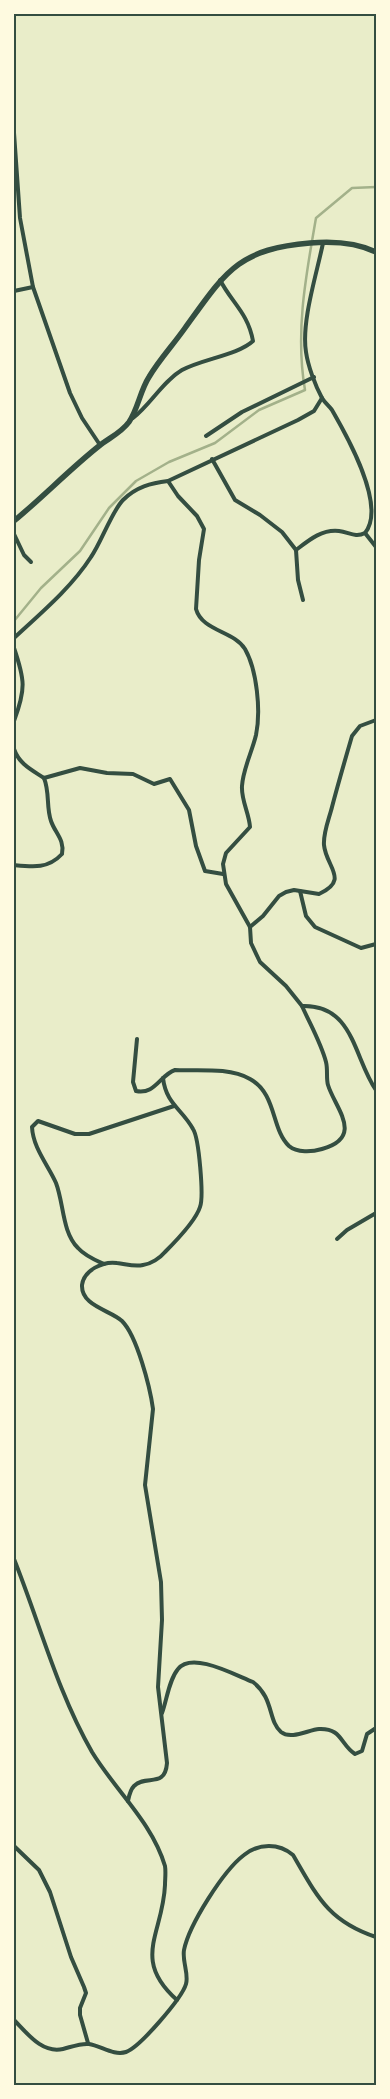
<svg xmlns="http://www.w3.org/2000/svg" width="390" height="2099" viewBox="0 0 390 2099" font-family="Raleway,sans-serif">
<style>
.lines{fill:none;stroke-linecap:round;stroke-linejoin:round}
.stream{stroke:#a3b18a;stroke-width:2.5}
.minor{stroke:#344e41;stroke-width:4}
.secondary{stroke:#344e41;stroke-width:5.5}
.neatline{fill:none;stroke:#344e41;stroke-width:2}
</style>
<rect width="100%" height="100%" fill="#e9edc9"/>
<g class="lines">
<!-- stream -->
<path class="stream" d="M14,621L41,588L80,551L109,508L136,481L169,462L215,443L259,410L305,390C295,332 306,275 316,218L352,188L376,187"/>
<!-- minor -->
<g class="minor">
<path d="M14,133L20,218L33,287L70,393L82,418L100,445"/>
<path d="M14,291L33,287"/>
<path d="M133,418C151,404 163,381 182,370C202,359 238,355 253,341C248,313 232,303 220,280"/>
<path d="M206,436L242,412L314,377"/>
<path d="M212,459L235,500L260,515L282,532L296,550L298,580L303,600"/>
<path d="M168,481L178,496L197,516L204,529L199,560L196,609C202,631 234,631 245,649C257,670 261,711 256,735C252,752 243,769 242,786C241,800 249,813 250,827L226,853L223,864L226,884L250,927L251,943L260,962L286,986L302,1006C354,1004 354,1059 376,1090"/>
<path d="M365,533L376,547"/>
<path d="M14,534L24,555L31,562"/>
<path d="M296,550C309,540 322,529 339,531C349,532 355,538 365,533C387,506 347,436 332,410C329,406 325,403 322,398C315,385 308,366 306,352C301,322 317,273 323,243"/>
<path d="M14,638C41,613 71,588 91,557C101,543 112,511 123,500C136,487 151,483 168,481L298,420L314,411L322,398"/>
<path d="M14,648C25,680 26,689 14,721"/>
<path d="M14,749C19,764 32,770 44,778L80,768L107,773L133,774L154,784L170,779L189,810L196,846L205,871L223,874"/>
<path d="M14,865C33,867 48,869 62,854C65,840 55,833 51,821C46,807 50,793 44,778"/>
<path d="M300,891L306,916L315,927L361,948L376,944"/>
<path d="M250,927L263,916L279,896L286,892L294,890L319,894C350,880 326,867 324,845C323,833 329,819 332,807C338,784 345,760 352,736L360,726L376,720"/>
<path d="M137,1039L133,1082L136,1091C155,1095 160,1075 175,1070C198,1071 229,1067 250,1079C277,1094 271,1129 289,1146C297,1153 312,1152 322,1149C365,1137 335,1108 328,1085C326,1078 328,1070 326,1062C321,1043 310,1024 302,1006"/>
<path d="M337,1239L347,1230L376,1213"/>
<path d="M104,1264C95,1260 85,1256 78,1248C62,1232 64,1204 56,1183C48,1165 33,1148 32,1127L38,1121L75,1134H89L174,1106"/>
<path d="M14,1559C40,1624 57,1691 92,1752C115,1790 152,1822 165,1866C166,1872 165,1879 165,1885C163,1934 131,1959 177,2000"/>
<path d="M162,1713C167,1699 169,1680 178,1669C192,1651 235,1675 253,1682C274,1698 268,1721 281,1732C291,1740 308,1730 319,1729C342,1728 340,1744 355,1754L362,1751L367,1734L376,1728"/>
<path d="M128,1801C129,1796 130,1790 134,1786C146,1774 165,1789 167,1763L158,1687L162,1620L161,1582L145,1485L153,1409C150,1387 137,1336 122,1321C110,1310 81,1306 82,1285C84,1270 103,1261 117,1263C126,1264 134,1267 143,1265C151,1264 160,1258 165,1252C175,1242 196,1220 200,1207C204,1197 199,1138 193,1129C182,1109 166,1104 163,1078"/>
<path d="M14,1846L39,1870L50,1892L71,1957L84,1987L86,1993L80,2008V2015L88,2043"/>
<path d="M14,2020C27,2033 42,2054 63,2049C71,2047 81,2043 89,2044C101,2046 114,2056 126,2052C140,2047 182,1998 186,1984C189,1974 182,1961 184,1950C189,1925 223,1871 244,1855C259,1843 279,1843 293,1855C317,1896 328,1921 376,1937"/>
</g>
<!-- secondary -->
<path class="secondary" d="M14,521C43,497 70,469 99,446C109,438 121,433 129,422C138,409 140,391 149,377C159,360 173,345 185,328C225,273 237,249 310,243C333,241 355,242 376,252"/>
</g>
<!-- border -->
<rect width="390" height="2099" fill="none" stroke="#fefae0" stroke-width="30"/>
<rect x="15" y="15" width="360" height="2069" class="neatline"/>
</svg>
